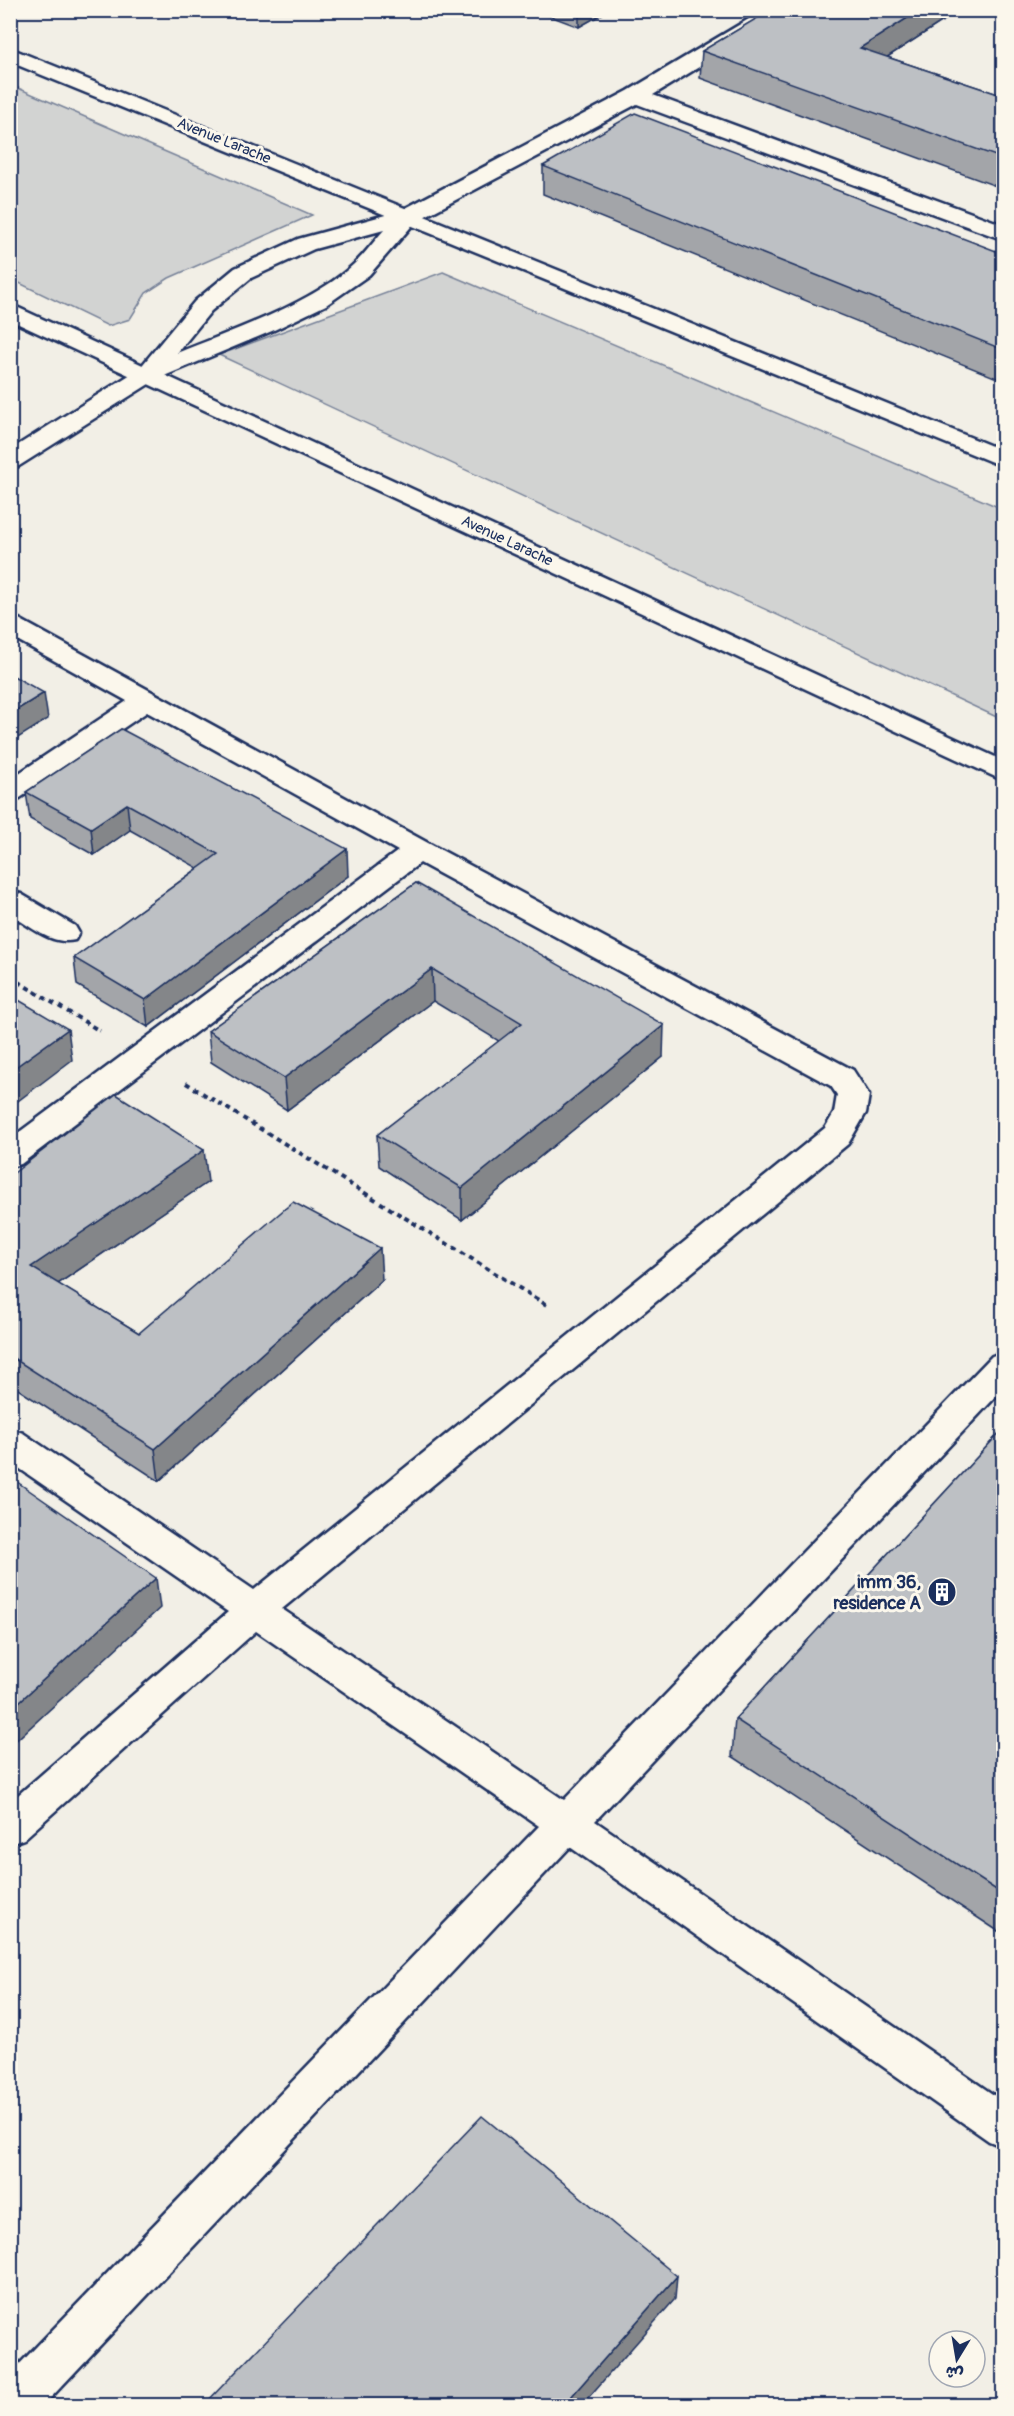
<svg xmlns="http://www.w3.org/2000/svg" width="1014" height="2416" viewBox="0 0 1014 2416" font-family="Pangolin,'Playpen Sans Arabic',sans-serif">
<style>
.green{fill:#d2d3d2;stroke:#768198;stroke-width:1.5}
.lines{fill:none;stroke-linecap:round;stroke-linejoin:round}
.minor-casing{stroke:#1b2f5e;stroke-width:5}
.major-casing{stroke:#1b2f5e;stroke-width:5}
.path{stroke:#1b2f5e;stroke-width:4;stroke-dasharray:5 4.5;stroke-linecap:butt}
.minor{fill:#fbf7ec;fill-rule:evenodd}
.major{fill:#fbf7ec;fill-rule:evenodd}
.wall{fill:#a3a5a9;stroke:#1b2f5e;stroke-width:1.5}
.shaded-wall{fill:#848689;stroke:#1b2f5e;stroke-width:1.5}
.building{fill:#bdc0c4;stroke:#1b2f5e;stroke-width:1.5}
.labels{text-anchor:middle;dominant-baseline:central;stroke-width:6;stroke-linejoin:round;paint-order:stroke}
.far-street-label{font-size:15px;fill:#1b2f5e;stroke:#fbf7ec}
.poi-label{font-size:18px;font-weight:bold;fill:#1b2f5e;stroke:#fbf7ec;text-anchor:end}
</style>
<rect width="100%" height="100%" fill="#f2efe6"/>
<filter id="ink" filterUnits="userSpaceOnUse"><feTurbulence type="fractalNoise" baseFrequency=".0167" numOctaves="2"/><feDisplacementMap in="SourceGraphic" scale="12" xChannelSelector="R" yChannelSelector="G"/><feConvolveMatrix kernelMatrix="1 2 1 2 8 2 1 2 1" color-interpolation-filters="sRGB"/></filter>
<g filter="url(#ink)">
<!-- green -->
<g class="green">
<path d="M11,85L312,215L169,278L146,293L130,319L108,326L11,279Z"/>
<path d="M443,272L1003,509V720L219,355Z"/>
</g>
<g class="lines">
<!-- minor casing -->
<g class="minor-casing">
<g id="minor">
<path d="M764,10H789L786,14L653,95L1004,225V240L637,104L416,221L369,275L326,305L272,331L157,379L19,466L10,468V450L139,369L195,301L235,268L298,239L400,211L628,91ZM384,230C374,241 365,254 354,264C312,304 231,331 177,353L211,311L251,278L314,249Z"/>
<path d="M10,617L19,619L428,843L853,1070L869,1095L866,1113L848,1144L282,1609L564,1800L992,1356L1004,1352V1388L595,1821L1004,2102V2147L989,2141L570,1847L43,2406H10V2374L539,1826L256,1631L24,1839L10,1844V1802L228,1612L10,1462V1429L23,1433L254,1590L825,1128L834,1113L837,1095L831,1086L420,863L21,1164L10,1167V1139L398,851L147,712L20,798L10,801V779L127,701L10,636Z"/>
<path d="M10,891L21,894L75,926L79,933L75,940C52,946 30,926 10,914Z"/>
</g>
</g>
<!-- major casing -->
<g class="major-casing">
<g id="major">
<path d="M10,48L1004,451V467L10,62Z"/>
<path d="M10,304L1004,761V781L10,320Z"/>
</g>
</g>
<!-- path -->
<g class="path">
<path d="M10,977L100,1031"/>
<path d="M186,1083L550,1307"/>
</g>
<!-- minor -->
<use href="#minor" class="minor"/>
<!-- major -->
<use href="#major" class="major"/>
</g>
<!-- wall -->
<g class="wall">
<path d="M534,10H609L579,27Z"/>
<path d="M771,10H960L887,57L1004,96V189L700,78L702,51Z"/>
<path d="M543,166L1004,254V381L543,194Z"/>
<path d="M121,729L348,876L148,1027L77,985L74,958L198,868L130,830L94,855L30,819L26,792Z"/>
<path d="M416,883L663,1057L462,1220L379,1166L377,1135L499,1041L433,1001L287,1110L211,1062L208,1031Z"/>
<path d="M10,1176L208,1182L58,1284L139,1333L382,1280L159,1481L10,1384Z"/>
<path d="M1004,1428V1935L732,1756L735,1719Z"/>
</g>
<!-- shaded-wall -->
<g class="shaded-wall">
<path d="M579,10H609L579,27Z"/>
<path d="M920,10H960L858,76L860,48Z"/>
<path d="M44,693L48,719L10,743V714Z"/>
<path d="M127,804L130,830L94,855L91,828Z"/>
<path d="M347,849L348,876L148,1027L145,1000Z"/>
<path d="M432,969L433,1001L287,1110L284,1078Z"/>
<path d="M664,1025L663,1057L462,1220V1188Z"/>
<path d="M68,1029L72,1060L10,1107V1071Z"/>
<path d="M204,1150L208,1182L37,1298L31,1267Z"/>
<path d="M380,1248L382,1280L159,1481L155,1449Z"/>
<path d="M156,1578L160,1608L10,1746V1710Z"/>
<path d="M677,2276L675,2299L581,2406H563Z"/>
</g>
<!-- building -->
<g class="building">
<path d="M771,10H920L860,48L1004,96V159L702,51Z"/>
<path d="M635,113L1004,254V350L543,166Z"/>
<path d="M10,674L44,693L10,714Z"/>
<path d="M121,729L347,849L145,1000L74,958L218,854L127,804L91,828L26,792Z"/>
<path d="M416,883L664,1025L462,1188L377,1135L522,1023L432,969L284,1078L208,1031Z"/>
<path d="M10,995L68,1029L10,1071Z"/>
<path d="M116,1094L204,1150L31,1267L139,1333L293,1202L380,1248L155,1449L10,1356V1176Z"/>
<path d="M1004,1428L1003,1699L1004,1895L735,1719Z"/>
<path d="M10,1477L156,1578L10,1710Z"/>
<path d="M482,2116L677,2276L563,2406H203Z"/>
</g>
</g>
<!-- icons -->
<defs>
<g id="building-disc" transform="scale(1.5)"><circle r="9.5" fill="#1b2f5e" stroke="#fbf7ec"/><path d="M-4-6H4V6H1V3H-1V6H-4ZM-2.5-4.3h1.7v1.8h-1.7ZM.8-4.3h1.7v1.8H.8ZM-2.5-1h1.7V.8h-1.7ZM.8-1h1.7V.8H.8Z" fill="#fff"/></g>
</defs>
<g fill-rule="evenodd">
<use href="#building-disc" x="942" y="1592"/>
</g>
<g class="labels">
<!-- far-street labels -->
<g class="far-street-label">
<text transform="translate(224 141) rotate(22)">Avenue Larache</text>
<text transform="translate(507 541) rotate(25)">Avenue Larache</text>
</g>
<!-- poi labels -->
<g class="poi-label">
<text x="921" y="1582">imm 36,<tspan x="921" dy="21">residence A</tspan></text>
</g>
</g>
<!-- margin -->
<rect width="1014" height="2416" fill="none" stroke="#fbf7ec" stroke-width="36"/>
<rect x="18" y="18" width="978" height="2380" fill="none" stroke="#1b2f5e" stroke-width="2" filter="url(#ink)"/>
<!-- north arrow -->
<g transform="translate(957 2359) rotate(191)"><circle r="28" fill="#fbf7ec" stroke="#a1a7b3" stroke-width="1.5"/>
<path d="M0-4.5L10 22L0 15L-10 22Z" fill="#1b2f5e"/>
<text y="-9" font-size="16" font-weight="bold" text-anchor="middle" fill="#1b2f5e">ش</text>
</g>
</svg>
